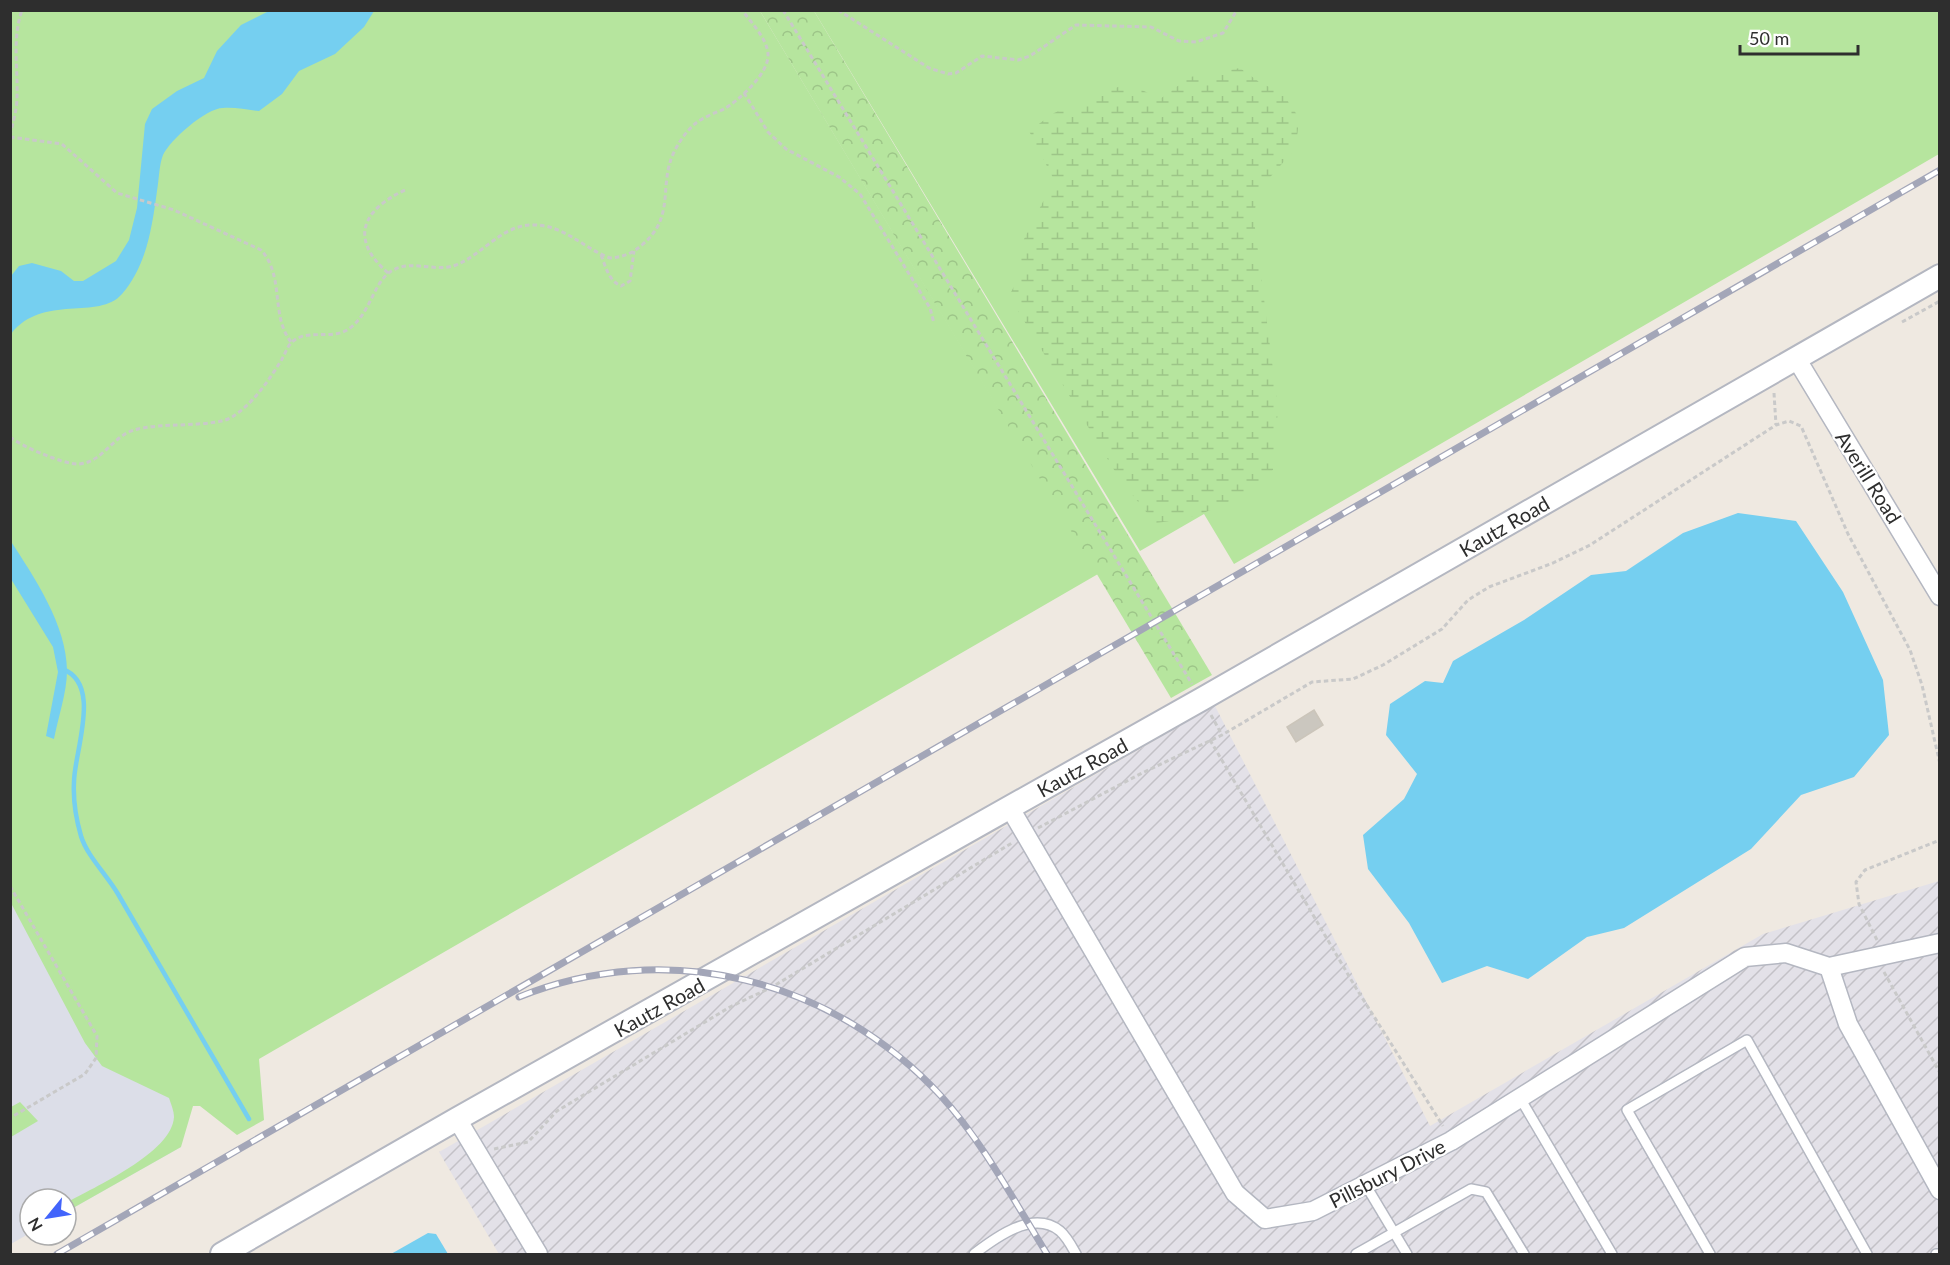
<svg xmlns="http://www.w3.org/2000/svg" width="1950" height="1265" viewBox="0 0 1950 1265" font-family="Lato,sans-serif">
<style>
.industrial{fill:url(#industrial-furrows)}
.airport{fill:#dcdee8}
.grass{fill:#b6e59e}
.forest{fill:url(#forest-crowns)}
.wetland{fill:url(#wetland-marsh)}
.water{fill:#75cff0}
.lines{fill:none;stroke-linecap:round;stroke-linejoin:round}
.stream{stroke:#75cff0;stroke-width:4.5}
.building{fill:#cbc7bf;stroke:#cbc5ba;stroke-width:1.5}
.service-casing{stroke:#b4b7c1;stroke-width:12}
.minor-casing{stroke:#b4b7c1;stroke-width:21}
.tertiary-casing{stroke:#b4b7c1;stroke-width:26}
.path{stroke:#c9c9c9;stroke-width:3;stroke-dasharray:4.5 3;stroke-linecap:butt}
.service{stroke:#fff;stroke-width:9}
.minor{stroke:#fff;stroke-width:18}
.tertiary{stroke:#fff;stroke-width:22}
.rail-casing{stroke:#a3a6b8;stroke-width:7}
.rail{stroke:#fff;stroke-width:4.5;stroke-dasharray:14;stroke-linecap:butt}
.labels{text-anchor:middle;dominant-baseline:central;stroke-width:4.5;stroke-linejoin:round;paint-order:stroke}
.street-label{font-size:20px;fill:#2e2e2e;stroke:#fff}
</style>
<defs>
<pattern id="industrial-furrows" width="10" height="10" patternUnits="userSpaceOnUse" patternTransform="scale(1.5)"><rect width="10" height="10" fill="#e3e1e8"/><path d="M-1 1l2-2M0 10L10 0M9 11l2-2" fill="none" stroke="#c3c1c7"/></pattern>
<pattern id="forest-crowns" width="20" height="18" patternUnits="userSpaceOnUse" patternTransform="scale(1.5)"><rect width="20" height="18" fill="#b6e59e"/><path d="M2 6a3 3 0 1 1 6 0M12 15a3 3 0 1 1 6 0" fill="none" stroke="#9dc588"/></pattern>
<pattern id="wetland-marsh" width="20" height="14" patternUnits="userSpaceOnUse" patternTransform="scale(1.5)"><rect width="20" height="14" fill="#b6e59e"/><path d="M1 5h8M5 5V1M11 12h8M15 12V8" fill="none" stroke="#9dc588"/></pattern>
</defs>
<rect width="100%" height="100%" fill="#efe9e1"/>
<!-- industrial -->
<path class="industrial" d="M1215,706L1430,1126L1763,934L1939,881V1254H499L439,1152Z"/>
<!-- airport -->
<path class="airport" d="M10,857L170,1067L181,1147L66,1212V1199H30V1233L11,1244Z"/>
<!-- grass -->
<g class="grass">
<path d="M10,11H760L1098,574L259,1059L264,1120L237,1135L200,1106H193L181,1147L66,1212V1203C94,1187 172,1153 174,1117C174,1111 171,1104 169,1098L102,1066L85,1043L11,903Z"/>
<path d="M814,11H1939V154L1234,564L1204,514L1140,551Z"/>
<path d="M20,1102L38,1121L11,1137V1107Z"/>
</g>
<!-- forest -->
<path class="forest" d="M760,11H814L1212,675L1171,698Z"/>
<!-- wetland -->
<path class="wetland" d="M1240,68L1262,84L1282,92L1299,118L1296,148L1257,192L1254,220L1278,409L1273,470C1237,502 1204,518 1155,523L1119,478L1009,296L1022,271L1019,249L1054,180L1029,131L1054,113L1123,85H1132L1160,99L1190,77Z"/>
<!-- water -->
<g class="water">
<path d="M269,11H374L364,27L335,54L299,71L282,94L259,111C248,110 235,107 223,108C206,108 170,140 163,155C159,165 159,180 157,191C152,227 147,265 122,294C99,321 43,293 11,334V276L19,266L32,263L61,271L74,281H83L116,261L129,240L137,208L145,124L152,109L177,91L204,78L217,51L241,25Z"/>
<path d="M1738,513L1796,521L1843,592L1883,680L1889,735L1854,777L1801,795L1751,849L1624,928L1587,937L1528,979L1487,966L1442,983L1409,923L1368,869L1363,835L1404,799L1417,774L1386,735L1390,704L1425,681L1443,683L1453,661L1524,620L1591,575L1626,571L1683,533Z"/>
<path d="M10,540C34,577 67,625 67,671C67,692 58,718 54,739L46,736L58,672L53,647L11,579Z"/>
<path d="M428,1233L436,1234L448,1254H391Z"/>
</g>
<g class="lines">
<!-- stream -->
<path class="stream" d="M62,669C103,683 74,752 74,782C73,800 76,819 81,836C87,856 107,875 118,894C161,969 205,1044 249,1119"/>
</g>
<!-- building -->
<path class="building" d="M1314,710L1323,725L1296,742L1287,727Z"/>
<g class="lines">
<!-- service casing -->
<g class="service-casing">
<g id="service">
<path d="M1520,1098L1612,1254"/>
<path d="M1365,1184L1407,1254"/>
<path d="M974,1254C995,1238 1033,1209 1060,1231C1067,1237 1072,1247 1076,1254"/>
<path d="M1356,1254L1471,1189L1486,1192L1524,1254"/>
<path d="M1710,1254L1627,1110L1747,1040L1867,1254"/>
<path d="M1936,1254H1940"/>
</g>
</g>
<!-- minor casing -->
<g class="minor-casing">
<g id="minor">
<path d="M1796,358L1940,596"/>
<path d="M1010,808L1235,1193L1265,1219L1313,1211L1451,1141L1745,957L1786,953L1829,967L1940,943"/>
<path d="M1829,967L1848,1024L1940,1190"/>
<path d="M457,1119L538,1254"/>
</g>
</g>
<!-- tertiary casing -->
<g class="tertiary-casing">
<path id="tertiary" d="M222,1254L457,1119L1202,699L1940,276"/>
</g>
<!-- path -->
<g class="path">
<path d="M783,10L1192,684"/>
<path d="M838,10L929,68L948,74L956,73L982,56L1018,60L1030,56L1076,25L1151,27L1179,41L1196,42L1223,33L1237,10"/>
<path d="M744,93L768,132L786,149L839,177L860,194L930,308L934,323"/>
<path d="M10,135C13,123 17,109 17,97C18,67 12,39 22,10"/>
<path d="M10,137L62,144L117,193L174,210L261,250C285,276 270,315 291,342"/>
<path d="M601,255C606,267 608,280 621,286L630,281L634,251"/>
<path d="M388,273C349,239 362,210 405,190"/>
<path d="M1902,322L1940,301"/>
<path d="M1774,393L1776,425"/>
<path d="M10,437C21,446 63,464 77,464C102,464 111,437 134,430C160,422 215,428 232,417C253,404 270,379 282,359C285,354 287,347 291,343C305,328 330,340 347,330C370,316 372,285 390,272C410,258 434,273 456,265C482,255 502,225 532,225C563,224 583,248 610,258C624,257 633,253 643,244C676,216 658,185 674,152C679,142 687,130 696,123C704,117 715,113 724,109C739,100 762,79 767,62C773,44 752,24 742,10"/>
<path d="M1211,715L1222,735"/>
<path d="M1210,740L1356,988L1443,1126"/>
<path d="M1038,828L1142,773L1222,735L1312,682L1353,679L1383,665L1442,629L1468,600L1489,587L1553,563L1590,545L1776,425L1789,421L1801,426L1848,534L1910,650L1922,685L1940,764"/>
<path d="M10,886L97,1036L96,1058L85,1074L10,1118"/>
<path d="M1877,940L1859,904L1856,882L1865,870L1940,840"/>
<path d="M1884,972L1940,1073"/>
<path d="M494,1149L528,1142L557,1111L730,1007L772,987L1012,843"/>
</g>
<!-- service -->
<use href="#service" class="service"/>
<!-- minor -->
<use href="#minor" class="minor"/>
<!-- tertiary -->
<use href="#tertiary" class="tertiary"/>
<!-- rail casing -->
<g class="rail-casing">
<g id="rail">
<path d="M519,997C667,937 833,979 941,1096C983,1142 1014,1201 1047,1254"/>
<path d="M57,1254L1940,170"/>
</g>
</g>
<!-- rail -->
<use href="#rail" class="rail"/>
</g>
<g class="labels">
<!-- street labels -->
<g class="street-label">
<text transform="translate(1869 477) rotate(58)">Averill Road</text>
<text transform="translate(1504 526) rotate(-30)">Kautz Road</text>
<text transform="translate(1082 767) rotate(-29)">Kautz Road</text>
<text transform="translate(659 1007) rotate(-29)">Kautz Road</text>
<text transform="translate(1387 1173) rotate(-27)">Pillsbury Drive</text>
</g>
</g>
<!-- border -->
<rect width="1950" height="1265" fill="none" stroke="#2e2e2e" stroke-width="24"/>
<!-- north arrow -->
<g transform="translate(48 1217) rotate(240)"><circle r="28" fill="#ffffff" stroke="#ababab" stroke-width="1.5"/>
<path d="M0-4.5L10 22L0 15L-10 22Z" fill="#4264fb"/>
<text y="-9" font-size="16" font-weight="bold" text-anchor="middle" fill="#2e2e2e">N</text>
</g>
<!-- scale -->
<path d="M1740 45v9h118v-9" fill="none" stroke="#2e2e2e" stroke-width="3"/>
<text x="1749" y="45" font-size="18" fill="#2e2e2e" stroke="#ffffff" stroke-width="4.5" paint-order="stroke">50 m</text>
</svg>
